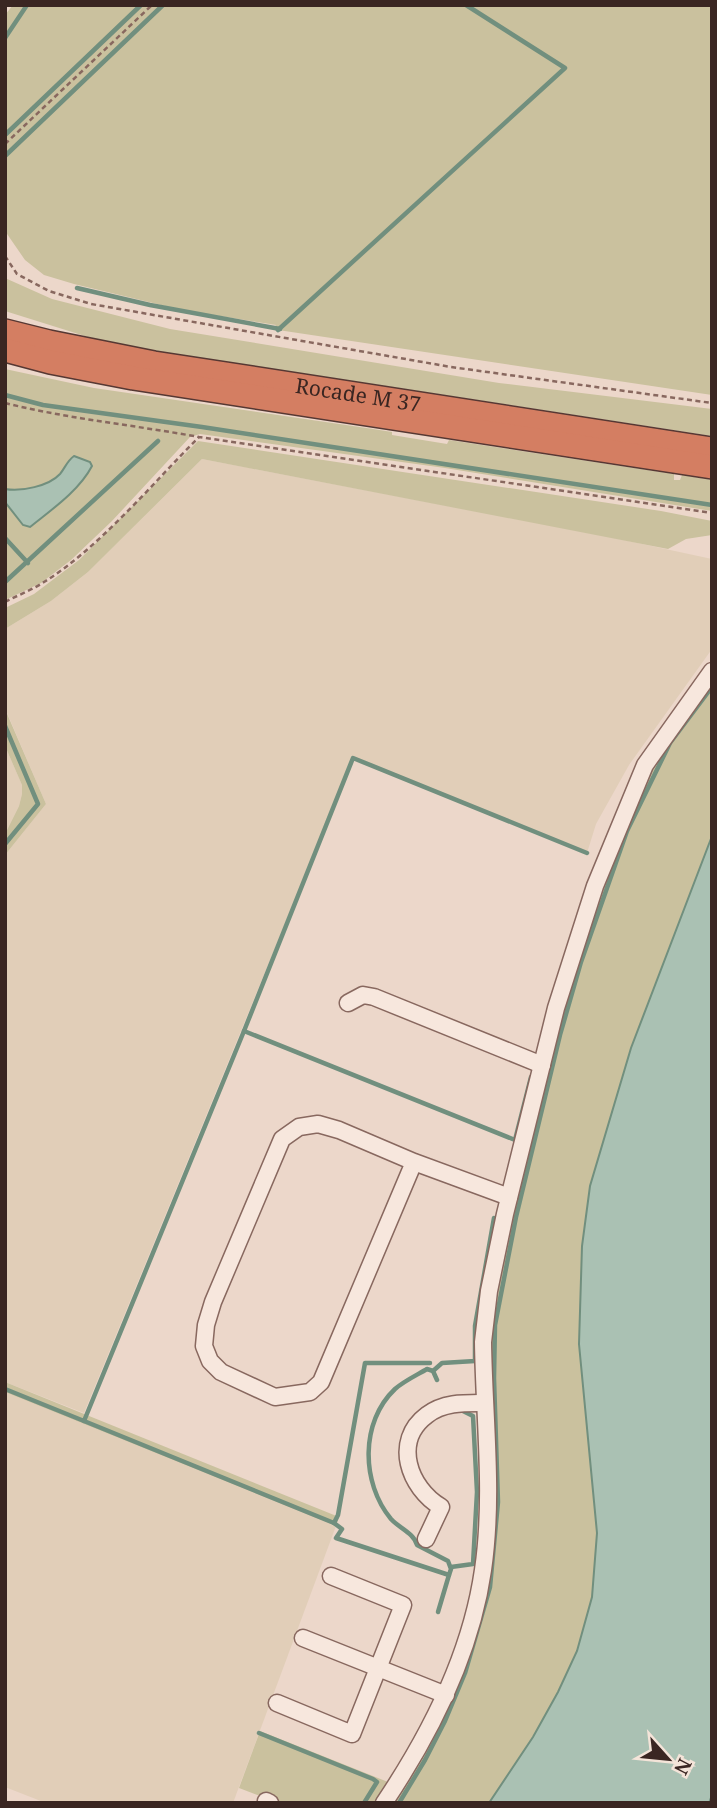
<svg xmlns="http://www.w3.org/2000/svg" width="717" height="1808" viewBox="0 0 717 1808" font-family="'Noto Serif',serif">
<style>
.farmland{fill:#e1ceb8}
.green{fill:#cac19e}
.water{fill:#aac1b3;stroke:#718f7e;stroke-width:2}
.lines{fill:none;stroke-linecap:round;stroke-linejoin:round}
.stream{stroke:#718f7e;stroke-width:4.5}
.minor-casing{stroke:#88685f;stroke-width:19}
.highway-casing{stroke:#563833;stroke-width:26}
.path{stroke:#88685f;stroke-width:2.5;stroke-dasharray:5 3.5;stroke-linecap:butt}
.minor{stroke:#f7e7dd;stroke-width:16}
.highway{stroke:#d47e62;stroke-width:23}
.labels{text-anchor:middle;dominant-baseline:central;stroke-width:5;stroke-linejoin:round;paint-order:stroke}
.street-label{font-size:21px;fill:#3a2622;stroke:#f4e4d9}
</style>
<rect width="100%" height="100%" fill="#ecd7ca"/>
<!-- farmland -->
<g class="farmland">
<path d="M202,459L605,536L712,559V649L629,765L596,824L587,853L353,758L84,1413L5,1382V855L46,804L5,708V629L51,601L88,572Z"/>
<path d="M5,746L22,785V794L19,806L5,834Z"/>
<path d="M5,1392L336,1526L233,1803H46L5,1787Z"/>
</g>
<!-- green -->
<g class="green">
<path d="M13,5H712V395L278,330L273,329L276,325L182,310L74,284L44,275L25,260L5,231V15Z"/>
<path d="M5,278L52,299L170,329L499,383L712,409V436L124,346L88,337L5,311Z"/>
<path d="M5,369L94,388L373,429L392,432V435L447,444L449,440L674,474V480H680L682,475L712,480V511L445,468L200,434L190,437L112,521L71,560L41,583L5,600V502L23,524L30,527L70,459C66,464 64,470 60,474C49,486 21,492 5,489Z"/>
<path d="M198,441L661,511L712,521V535L686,539L668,549L202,459L88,572L51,601L5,629V608L34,594L79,560Z"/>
<path d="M712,681V836L631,1048L590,1186L582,1246L579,1344L597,1533L592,1597L577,1651L558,1692L533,1737L489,1803H391L485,1583L487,1346L490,1313L558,1014L589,921L651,768Z"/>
<path d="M5,709L46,804L5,855V834L19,806L22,794V785L5,746Z"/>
<path d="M5,1382L339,1517L336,1526L5,1392Z"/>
<path d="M260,1731L388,1782L374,1803H279L239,1788Z"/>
</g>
<!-- water -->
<g class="water">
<path d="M74,456L90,462L92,466C79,491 51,510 30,527L23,525L5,502V489C21,492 49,486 60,474C65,468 67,461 74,456Z"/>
<path d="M712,836V1795L709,1803H489L533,1737L558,1692L577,1651L592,1597L597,1533L579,1344L582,1246L590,1186L631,1048Z"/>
</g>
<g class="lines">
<!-- stream -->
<g class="stream">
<path d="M5,38L27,5"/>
<path d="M5,135L141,5"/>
<path d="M5,156L163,5"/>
<path d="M77,288L150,305L280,329"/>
<path d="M278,330L565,68L466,5"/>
<path d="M5,395L43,405L202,427L712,505"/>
<path d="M5,538L28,563"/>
<path d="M5,582L158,441"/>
<path d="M5,726L38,804L5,844"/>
<path d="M244,1031L515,1140L531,1077"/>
<path d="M433,1371L442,1363L475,1361V1326L494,1218"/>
<path d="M5,1389L84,1421L244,1031L353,758L587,853"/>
<path d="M84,1421L334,1523L342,1529L336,1538L449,1575L451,1569L448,1561L417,1545C414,1533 399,1528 391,1519C361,1483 360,1422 395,1389C404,1381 417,1375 427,1369L433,1371L437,1380"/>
<path d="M334,1523L338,1515L365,1363H430"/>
<path d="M451,1567L473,1564L477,1492L473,1416L461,1410"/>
<path d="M438,1612L449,1575"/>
<path d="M259,1733L373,1779L377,1782L364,1803"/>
<path d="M399,1803L425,1760L445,1721L465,1673L490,1587L498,1502L494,1378L495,1325L516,1217L560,1035L581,962L627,831L670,743L712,687"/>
</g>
<!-- minor casing -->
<g class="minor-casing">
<g id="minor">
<path d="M348,1003L363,995L374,997L542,1065"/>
<path d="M414,1162L321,1382L310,1392L275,1397L221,1372L210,1361L204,1346L206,1325L213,1302L282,1139L299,1127L318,1124L339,1130L414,1162L509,1197"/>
<path d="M426,1539L441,1507C409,1488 392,1441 427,1415C444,1402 465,1403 485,1403"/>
<path d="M303,1638L446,1695"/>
<path d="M277,1703L352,1734L403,1605L331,1576"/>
<path d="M266,1801L270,1803"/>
<path d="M384,1803C431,1733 471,1654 483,1570C494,1495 484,1417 483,1342L489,1291L505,1214L556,1008L595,886L645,765L712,671"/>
</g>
</g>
<!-- highway casing -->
<g class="highway-casing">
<g id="highway">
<path id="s1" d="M5,331L49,342L154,363L712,449"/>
<path d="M5,350L50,362L133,378L712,467"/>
</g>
</g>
<!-- path -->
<g class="path">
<path d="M5,144L152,5"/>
<path d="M5,256L17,274L49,291L91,304L451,367L712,403"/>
<path d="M5,403C69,419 134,425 199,437L712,513"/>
<path d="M5,602C18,595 32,590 44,582C99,548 153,483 199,437"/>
</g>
<!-- minor -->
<use href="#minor" class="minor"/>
<!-- highway -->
<use href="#highway" class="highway"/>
</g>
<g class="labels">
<!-- street labels -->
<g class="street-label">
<text stroke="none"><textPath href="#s1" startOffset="359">Rocade M 37</textPath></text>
</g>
</g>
<!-- border -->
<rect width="717" height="1808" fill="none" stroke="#3a2622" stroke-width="14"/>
<!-- north arrow -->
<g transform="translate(668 1759) rotate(117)" stroke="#f4e4d9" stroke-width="5" paint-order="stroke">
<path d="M0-5L12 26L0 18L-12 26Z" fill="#3a2622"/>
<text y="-10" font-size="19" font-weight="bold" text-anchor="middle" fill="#3a2622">N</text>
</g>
</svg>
